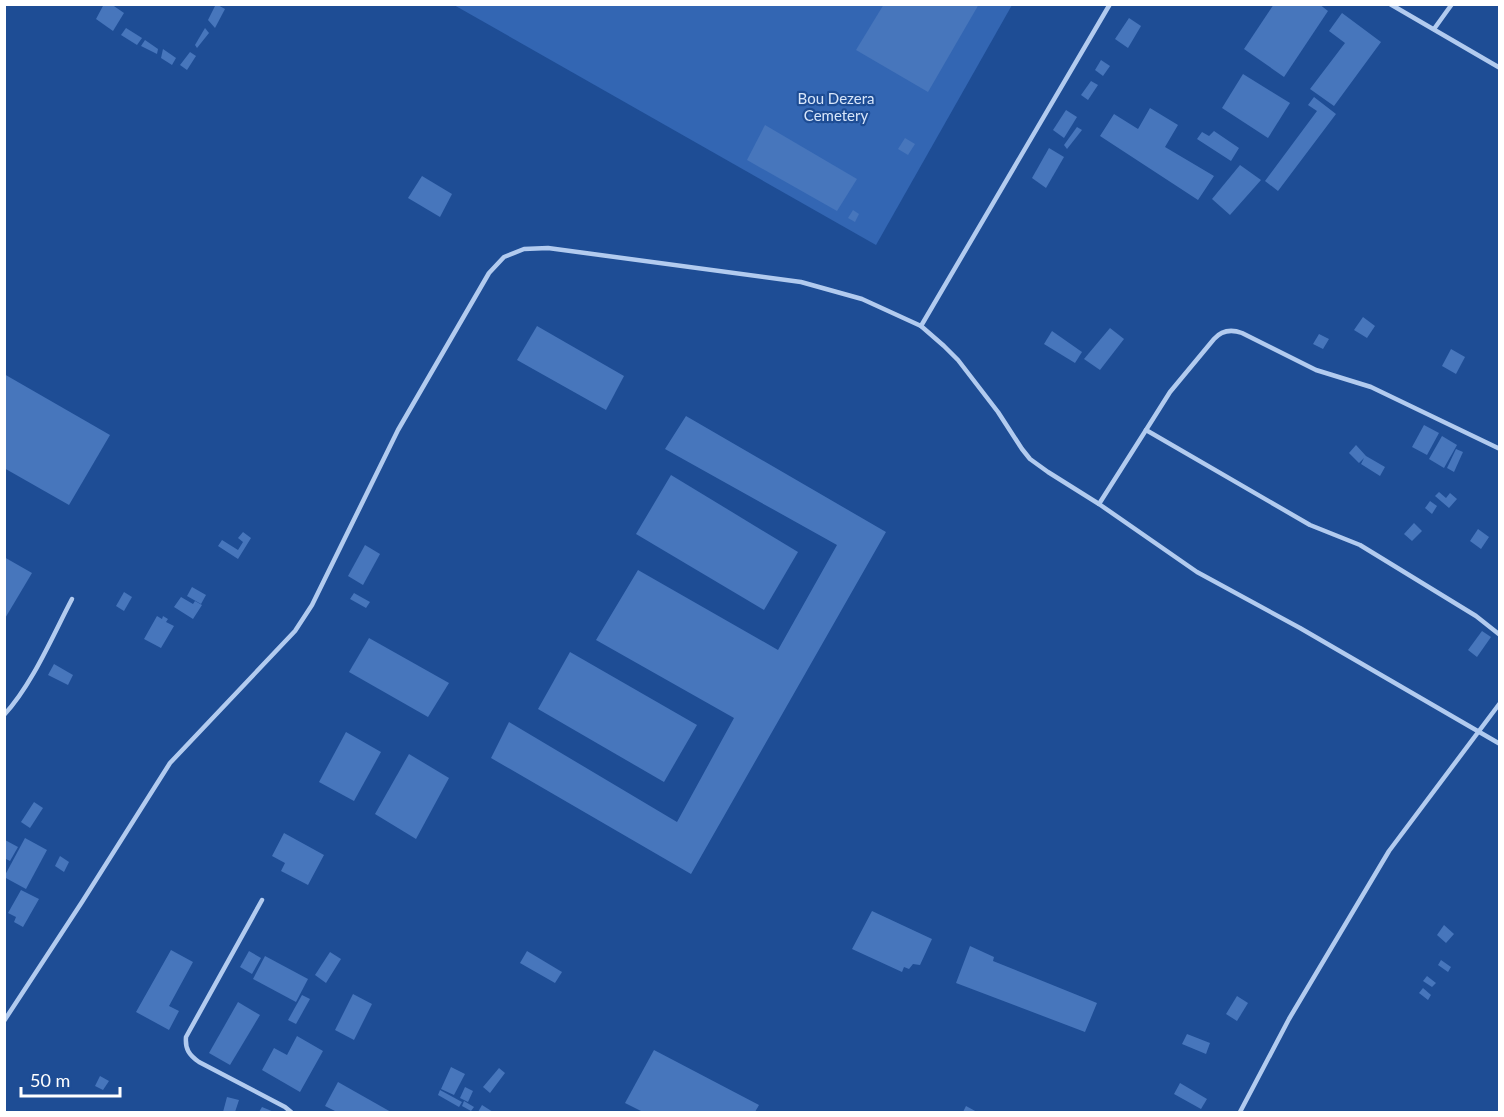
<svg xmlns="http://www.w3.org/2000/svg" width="1504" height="1117" viewBox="0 0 1504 1117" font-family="Lato,sans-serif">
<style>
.green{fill:#3366b3}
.building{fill:#4776bc}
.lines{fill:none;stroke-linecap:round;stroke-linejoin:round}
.lane{stroke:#b2cbef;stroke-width:4.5}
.labels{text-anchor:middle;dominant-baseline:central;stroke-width:4.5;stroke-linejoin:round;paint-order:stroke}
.park-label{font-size:15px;fill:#d8e6fa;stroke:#1e4d95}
</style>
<rect width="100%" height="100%" fill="#1e4d95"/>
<!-- green -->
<path class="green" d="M454,5H1012L876,245Z"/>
<!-- building -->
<g class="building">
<path d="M104,4H111L124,13L113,31L96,19Z"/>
<path d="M216,4L225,9L215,28L208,20Z"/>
<path d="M884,4H979L928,92L856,50Z"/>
<path d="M1274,4H1319L1328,11L1284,77L1244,49Z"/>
<path d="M1342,13L1381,42L1334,106L1310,89L1345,43L1329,31Z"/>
<path d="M1129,18L1141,26L1128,48L1115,39Z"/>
<path d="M126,28L142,38L137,45L121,35Z"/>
<path d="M205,28L209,33L197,48L195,45Z"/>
<path d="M145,40L158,49L157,54L141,46Z"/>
<path d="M163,49L176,58L172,65L161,58Z"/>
<path d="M190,52L196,56L187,70L180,65Z"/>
<path d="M1101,60L1110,66L1103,76L1095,70Z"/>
<path d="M1243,74L1290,103L1268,138L1222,108Z"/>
<path d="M1091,81L1098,85L1088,100L1081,95Z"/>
<path d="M1314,97L1336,114L1278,191L1265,181L1317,111L1308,105Z"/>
<path d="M1150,108L1178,125L1165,147L1214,176L1198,200L1100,136L1114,114L1138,129Z"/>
<path d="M1066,110L1077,117L1064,138L1053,130Z"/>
<path d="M765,125L857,179L837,211L747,160Z"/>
<path d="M1077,127L1082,130L1067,149L1064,145Z"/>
<path d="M1214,131L1239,148L1231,161L1197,139L1202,132L1209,136Z"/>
<path d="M905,138L915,144L908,155L898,149Z"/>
<path d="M1049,148L1064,157L1046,188L1032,178Z"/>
<path d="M1240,165L1261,180L1230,215L1212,199Z"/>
<path d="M422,176L452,194L440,217L408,198Z"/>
<path d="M853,210L859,214L855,222L848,218Z"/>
<path d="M1363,317L1375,326L1367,338L1354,330Z"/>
<path d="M537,326L624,376L606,410L517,360Z"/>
<path d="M1110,328L1124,339L1100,370L1084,359Z"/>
<path d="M1052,331L1082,352L1075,363L1044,344Z"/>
<path d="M1319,334L1329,339L1323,349L1313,344Z"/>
<path d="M1451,349L1465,357L1456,374L1442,366Z"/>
<path d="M4,374L110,435L69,505L4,468Z"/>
<path d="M686,416L886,532L691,874L491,758L509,722L677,822L734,718L596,640L638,570L778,650L837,545L665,449Z"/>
<path d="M1424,425L1439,433L1427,455L1412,447Z"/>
<path d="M1442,436L1457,445L1444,468L1429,459Z"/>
<path d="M1356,445L1366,456L1385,467L1380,476L1361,464L1364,458L1359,463L1349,453Z"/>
<path d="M1456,449L1463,452L1454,472L1447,468Z"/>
<path d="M671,475L798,552L764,610L636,534Z"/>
<path d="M1439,492L1446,498L1450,493L1457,499L1449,508L1435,496Z"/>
<path d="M1430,501L1437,506L1432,514L1425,508Z"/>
<path d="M1414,523L1422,531L1412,541L1404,534Z"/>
<path d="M1478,529L1489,537L1481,549L1470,541Z"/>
<path d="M243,532L251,538L238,559L218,546L222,540L238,550L243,542L238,538Z"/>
<path d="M365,545L380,554L363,585L348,576Z"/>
<path d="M4,557L32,573L4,620Z"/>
<path d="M192,587L206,595L201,604L187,596Z"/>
<path d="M124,592L132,597L124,611L116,606Z"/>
<path d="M354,593L370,602L366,608L350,599Z"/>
<path d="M181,597L193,604L195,601L202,605L193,619L174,607Z"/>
<path d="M157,616L162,619L163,616L168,619L166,622L174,626L161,648L144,639Z"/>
<path d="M1482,631L1491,637L1477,657L1468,650Z"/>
<path d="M369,638L449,683L428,717L349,672Z"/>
<path d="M570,652L697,725L664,782L538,709Z"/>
<path d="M54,664L73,675L68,685L48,675Z"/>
<path d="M346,732L381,752L354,801L319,782Z"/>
<path d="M409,754L449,778L416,839L375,814Z"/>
<path d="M34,802L43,808L30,828L21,822Z"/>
<path d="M284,833L324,855L308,885L281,871L285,863L272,856Z"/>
<path d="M25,838L47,850L26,889L4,877Z"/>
<path d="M5,840L18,847L10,861L4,858Z"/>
<path d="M60,856L69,862L64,872L55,866Z"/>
<path d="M21,890L39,899L23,927L14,922L16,917L8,913Z"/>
<path d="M872,911L932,939L920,965L913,964L909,969L904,967L902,972L852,949Z"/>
<path d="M1444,925L1454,934L1446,943L1437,935Z"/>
<path d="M970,946L994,957L993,961L1097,1003L1085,1032L956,983Z"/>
<path d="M171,950L193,962L169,1006L179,1011L169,1030L136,1012Z"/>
<path d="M249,951L261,958L252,974L240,967Z"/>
<path d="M527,951L562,972L555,983L520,963Z"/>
<path d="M330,952L341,959L326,983L315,975Z"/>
<path d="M265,956L308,979L296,1002L253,979Z"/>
<path d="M1441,960L1451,967L1448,972L1438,965Z"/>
<path d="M1427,976L1436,983L1432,987L1423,981Z"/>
<path d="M1423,988L1431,995L1428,1000L1419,993Z"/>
<path d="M353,994L372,1004L354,1040L335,1030Z"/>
<path d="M302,995L310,999L296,1024L288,1020Z"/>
<path d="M1237,996L1248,1003L1237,1021L1226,1014Z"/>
<path d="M238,1002L260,1015L230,1065L209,1053Z"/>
<path d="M1187,1034L1210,1043L1206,1054L1182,1044Z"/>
<path d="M297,1036L323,1051L300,1092L262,1070L274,1048L287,1055Z"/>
<path d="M654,1050L759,1105L755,1112H643L625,1103Z"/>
<path d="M451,1067L465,1074L454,1095L441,1089Z"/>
<path d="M499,1068L505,1073L490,1093L483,1087Z"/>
<path d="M100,1076L109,1081L103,1090L95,1086Z"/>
<path d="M338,1082L391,1112H337L325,1106Z"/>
<path d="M1180,1083L1207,1099L1201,1109L1174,1094Z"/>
<path d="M465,1087L473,1091L468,1102L460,1098Z"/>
<path d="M440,1090L462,1102L459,1107L438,1095Z"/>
<path d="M227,1097L239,1100L235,1112H223Z"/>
<path d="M464,1101L474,1107L471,1111L462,1106Z"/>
<path d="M482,1105L493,1112H478Z"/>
<path d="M966,1106L977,1112H963Z"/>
<path d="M262,1107L274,1112H259Z"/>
</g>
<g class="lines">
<!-- lane -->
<g class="lane">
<path d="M1390,4L1500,68"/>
<path d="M1434,29L1452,4"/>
<path d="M921,326L1110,4"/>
<path d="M1500,449L1371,387L1316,370L1242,333C1231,329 1222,330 1214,339L1170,392L1146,430L1310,525L1360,545L1476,616L1500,635"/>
<path d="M1099,504L1146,430"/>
<path d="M4,715C32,685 53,635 72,599"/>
<path d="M262,900L186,1037C185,1049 189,1055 199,1062L285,1107L291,1112"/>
<path d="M4,1021L82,902L170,763L295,631L312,605L398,430L489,273L504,257L524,249L548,248L801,282L862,299L921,326L944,346L958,360L998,412L1022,449L1030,459L1048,472L1099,504L1197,572L1300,628L1500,744"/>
<path d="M1240,1112L1289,1019L1389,851L1500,703"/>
</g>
</g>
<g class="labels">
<!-- park labels -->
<g class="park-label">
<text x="836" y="98">Bou Dezera<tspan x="836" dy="17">Cemetery</tspan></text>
</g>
</g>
<!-- border -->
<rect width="1504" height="1117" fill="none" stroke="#ffffff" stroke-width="12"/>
<!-- scale -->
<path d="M21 1087v9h99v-9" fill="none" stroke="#ffffff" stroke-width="3"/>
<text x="30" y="1087" font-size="18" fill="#ffffff" stroke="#1e4d95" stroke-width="4.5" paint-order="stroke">50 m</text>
</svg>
